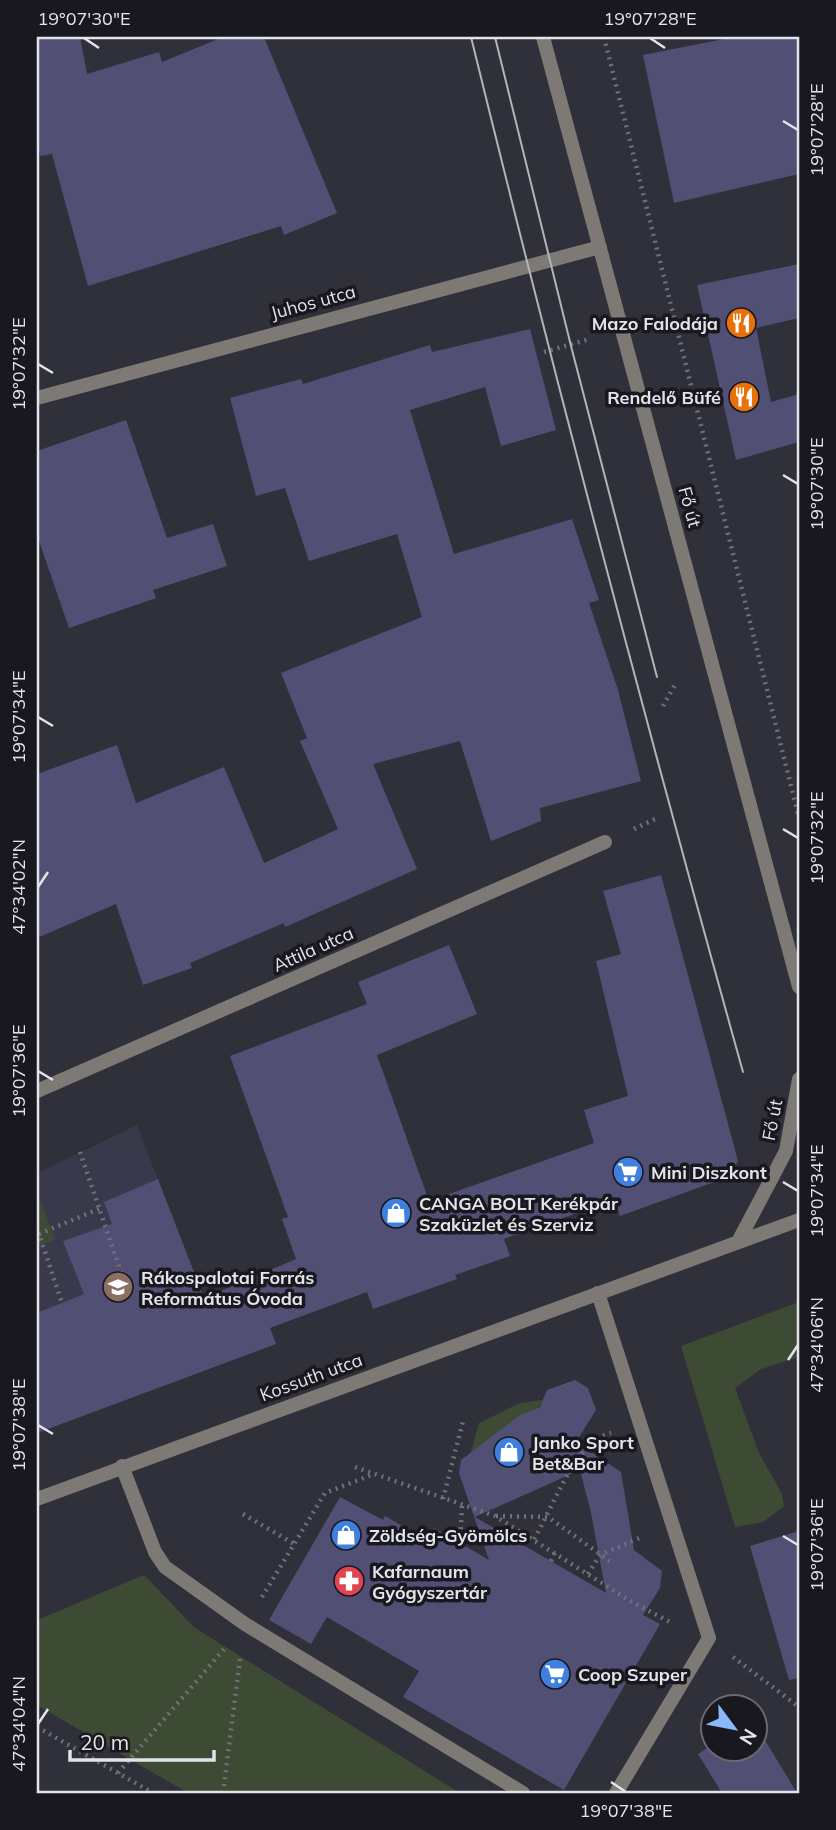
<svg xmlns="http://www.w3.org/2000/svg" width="836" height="1830" viewBox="0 0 836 1830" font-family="Mulish,sans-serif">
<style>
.built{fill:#3a394b}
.green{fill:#3d4b34}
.building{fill:#514f74;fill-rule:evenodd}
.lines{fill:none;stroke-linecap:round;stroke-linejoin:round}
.path{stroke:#71717b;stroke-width:4.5;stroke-dasharray:2 5;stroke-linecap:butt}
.service{stroke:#7d7974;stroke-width:14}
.minor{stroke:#7d7974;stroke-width:14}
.tertiary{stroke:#7d7974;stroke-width:14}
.tram{stroke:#b3b3bb;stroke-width:2}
.ticks{fill:none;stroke:#e3e3ea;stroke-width:2.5}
.labels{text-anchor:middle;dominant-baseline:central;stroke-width:7;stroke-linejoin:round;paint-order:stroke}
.street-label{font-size:18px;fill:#e3e3ea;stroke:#19181e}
.poi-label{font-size:18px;font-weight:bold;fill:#e3e3ea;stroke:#19181e;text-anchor:start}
.neatline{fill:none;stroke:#e3e3ea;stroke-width:2.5}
.ticks-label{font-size:18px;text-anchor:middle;fill:#e3e3ea}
</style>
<rect width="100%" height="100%" fill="#30303b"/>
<!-- built -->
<path class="built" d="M137,1125L227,1362L37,1433V1173Z"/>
<!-- green -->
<g class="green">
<path d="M37,1192L55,1239L37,1248Z"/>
<path d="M799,1302V1357L761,1369L735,1388L759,1453L782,1494L784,1506L763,1522L735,1527L681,1346Z"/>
<path d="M543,1400L539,1407L525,1413L528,1422L470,1455L479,1423L520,1403Z"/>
<path d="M144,1575L195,1628L460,1793H188L37,1705V1620Z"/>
</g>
<!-- building -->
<g class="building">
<path d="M37,37H80L87,74L159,52L162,62L223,37H264L337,213L284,235L281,226L88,286L52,154L40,156L37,136Z"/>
<path d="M734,37H799V174L674,203L643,55Z"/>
<path d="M799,264V318L756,328L771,402L799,394V442L736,460L697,285Z"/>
<path d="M530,329L556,430L501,446L485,387L410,410L454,554L572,519L599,600L589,603L618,690L641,781L540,808L541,821L491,841L460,741L373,764L417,869L285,927L284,923L190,963L192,968L143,985L116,904L37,938V774L117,745L136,803L224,767L264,863L338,829L300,741L307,738L281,673L422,617L397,534L309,561L285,488L256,496L230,398L301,379L303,384L430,345L432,352Z"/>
<path d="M126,420L167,538L213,524L227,566L153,590L156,598L69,628L37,535V451Z"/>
<path d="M661,875L738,1161L731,1176L620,1216L614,1200L504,1239L510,1256L455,1275L457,1279L373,1309L367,1292L270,1328L276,1344L37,1433V1313L84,1294L63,1241L112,1224L104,1202L158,1179L204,1298L296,1259L282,1219L288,1217L230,1056L367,1004L358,982L449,945L477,1014L377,1055L429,1201L594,1143L584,1110L628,1096L596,961L621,954L603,891Z"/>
<path d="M575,1380L588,1388L596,1410L576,1442L621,1472L634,1550L662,1571L660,1588L643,1615L660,1624L564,1790L403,1697L419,1671L327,1617L311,1644L269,1620L340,1497L383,1520L385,1516L427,1540L434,1528L489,1560L459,1473L461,1460L520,1415L540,1407L547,1390ZM580,1470L591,1513L606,1593L475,1517Z"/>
<path d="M799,1531V1678L789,1680L750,1546Z"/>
<path d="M755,1727H757L797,1793H722L698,1754L713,1744V1749H755Z"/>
</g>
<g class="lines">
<!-- path -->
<g class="path">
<path d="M604,37L799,818"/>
<path d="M544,352L590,339"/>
<path d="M663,706L676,683"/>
<path d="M634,829L655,819"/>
<path d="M80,1152L124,1281"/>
<path d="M39,1234L99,1209"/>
<path d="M37,1235L39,1234L62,1303"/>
<path d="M355,1467L495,1516L632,1602L670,1622"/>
<path d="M443,1499L463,1421"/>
<path d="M243,1514L296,1545"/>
<path d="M496,1516L548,1517L611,1562"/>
<path d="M534,1539C552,1510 576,1439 611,1433"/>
<path d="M460,1543L462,1506"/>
<path d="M551,1561L555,1552"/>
<path d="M588,1574L600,1555L642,1537"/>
<path d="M262,1597L325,1493L374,1474"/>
<path d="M733,1657L799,1707"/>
<path d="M37,1727L153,1793"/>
<path d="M118,1773L224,1649"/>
<path d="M223,1793L240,1659"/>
</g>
<!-- service -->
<path class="service" d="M122,1466L155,1552L165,1567L245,1624L523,1793"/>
<!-- minor -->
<g class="minor">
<path d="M37,398L600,247"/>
<path d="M37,1091L605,842"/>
<path d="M598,1293L709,1638L616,1793"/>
</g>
<!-- tertiary -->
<g class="tertiary">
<path d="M543,37L799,987"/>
<path d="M739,1240L786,1151L799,1079"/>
<path d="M37,1499L799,1220"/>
</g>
<!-- tram -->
<g class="tram">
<path d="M471,37C556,383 647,728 743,1072"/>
<path d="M495,37L571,346L657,677"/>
</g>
</g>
<!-- ticks -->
<path class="ticks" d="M84,38L99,48M650,38L665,48M783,121L798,130M38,364L53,373M783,475L798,484M38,717L53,726M783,829L798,838M38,887L48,872M38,1071L53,1080M783,1182L798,1191M788,1360L798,1345M38,1425L53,1434M783,1536L798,1545M38,1724L48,1709M611,1782L626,1792"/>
<!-- icons -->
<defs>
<g id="restaurant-disc" transform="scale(1.575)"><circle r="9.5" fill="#e8710a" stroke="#19181e"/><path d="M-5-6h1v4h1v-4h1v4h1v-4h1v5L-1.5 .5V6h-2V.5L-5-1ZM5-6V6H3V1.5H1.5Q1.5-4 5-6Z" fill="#fff"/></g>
<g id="supermarket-disc" transform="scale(1.575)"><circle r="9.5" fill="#3f7fe0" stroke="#19181e"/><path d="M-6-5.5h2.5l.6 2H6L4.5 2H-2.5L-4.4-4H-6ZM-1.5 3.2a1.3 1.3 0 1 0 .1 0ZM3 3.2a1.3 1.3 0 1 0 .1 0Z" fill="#fff"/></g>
<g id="shop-disc" transform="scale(1.575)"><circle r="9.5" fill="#3f7fe0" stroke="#19181e"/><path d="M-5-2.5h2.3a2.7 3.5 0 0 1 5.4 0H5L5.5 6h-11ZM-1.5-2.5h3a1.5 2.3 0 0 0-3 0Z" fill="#fff"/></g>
<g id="school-disc" transform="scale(1.575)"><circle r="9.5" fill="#8d6e63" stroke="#19181e"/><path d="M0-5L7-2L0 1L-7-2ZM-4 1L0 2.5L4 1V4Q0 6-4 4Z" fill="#fff"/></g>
<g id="pharmacy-disc" transform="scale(1.575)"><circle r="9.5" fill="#e0444e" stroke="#19181e"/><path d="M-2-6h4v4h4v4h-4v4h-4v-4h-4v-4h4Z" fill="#fff"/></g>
</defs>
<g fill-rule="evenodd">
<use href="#restaurant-disc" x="741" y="323"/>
<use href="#restaurant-disc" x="744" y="397"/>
<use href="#supermarket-disc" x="628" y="1172"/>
<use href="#shop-disc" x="396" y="1213"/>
<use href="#school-disc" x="118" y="1287"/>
<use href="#shop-disc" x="509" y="1452"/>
<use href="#shop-disc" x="346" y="1535"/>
<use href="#pharmacy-disc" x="349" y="1581"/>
<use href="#supermarket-disc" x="555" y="1674"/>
</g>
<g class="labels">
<!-- street labels -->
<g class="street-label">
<text transform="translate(313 302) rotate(-15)">Juhos utca</text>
<text transform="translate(690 507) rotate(75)">Fő út</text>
<text transform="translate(313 949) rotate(-24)">Attila utca</text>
<text transform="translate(772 1120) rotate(-79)">Fő út</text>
<text transform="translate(311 1377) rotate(-20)">Kossuth utca</text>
</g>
<!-- poi labels -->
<g class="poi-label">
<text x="718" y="323" text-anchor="end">Mazo Falodája</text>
<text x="721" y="397" text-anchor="end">Rendelő Büfé</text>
<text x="651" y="1172">Mini Diszkont</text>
<text x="419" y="1203">CANGA BOLT Kerékpár<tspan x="419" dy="21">Szaküzlet és Szerviz</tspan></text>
<text x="141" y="1277">Rákospalotai Forrás<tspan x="141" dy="21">Református Óvoda</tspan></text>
<text x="532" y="1442">Janko Sport<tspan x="532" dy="21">Bet&amp;Bar</tspan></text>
<text x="369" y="1535">Zöldség-Gyömölcs</text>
<text x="372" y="1571">Kafarnaum<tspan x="372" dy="21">Gyógyszertár</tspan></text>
<text x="578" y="1674">Coop Szuper</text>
</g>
</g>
<!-- border -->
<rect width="836" height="1830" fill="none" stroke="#19181e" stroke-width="77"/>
<!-- north arrow -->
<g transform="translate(734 1728) rotate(122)"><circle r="33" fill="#19181e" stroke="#6a6970" stroke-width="2"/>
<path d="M0-5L12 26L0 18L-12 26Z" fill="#8cb9fc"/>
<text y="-10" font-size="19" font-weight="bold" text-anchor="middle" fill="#e3e3ea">N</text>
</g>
<!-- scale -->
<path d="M70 1750v10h144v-10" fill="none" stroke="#e3e3ea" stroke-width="3.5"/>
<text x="80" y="1750" font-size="21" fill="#e3e3ea" stroke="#19181e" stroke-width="5" paint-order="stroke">20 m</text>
<rect x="38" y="38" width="760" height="1754" class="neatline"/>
<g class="ticks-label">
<text x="84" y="25">19°07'30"E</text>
<text x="650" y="25">19°07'28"E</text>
<text transform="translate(817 130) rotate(-90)" y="6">19°07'28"E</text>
<text transform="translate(19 364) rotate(-90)" y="6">19°07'32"E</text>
<text transform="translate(817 484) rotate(-90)" y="6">19°07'30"E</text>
<text transform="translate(19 717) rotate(-90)" y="6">19°07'34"E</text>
<text transform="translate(817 838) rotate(-90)" y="6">19°07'32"E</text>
<text transform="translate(19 887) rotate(-90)" y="6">47°34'02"N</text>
<text transform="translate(19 1071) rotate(-90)" y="6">19°07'36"E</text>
<text transform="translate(817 1191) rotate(-90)" y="6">19°07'34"E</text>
<text transform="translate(817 1345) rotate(-90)" y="6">47°34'06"N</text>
<text transform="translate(19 1425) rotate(-90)" y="6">19°07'38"E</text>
<text transform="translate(817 1545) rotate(-90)" y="6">19°07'36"E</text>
<text transform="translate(19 1724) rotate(-90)" y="6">47°34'04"N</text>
<text x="626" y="1817">19°07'38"E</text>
</g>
</svg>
